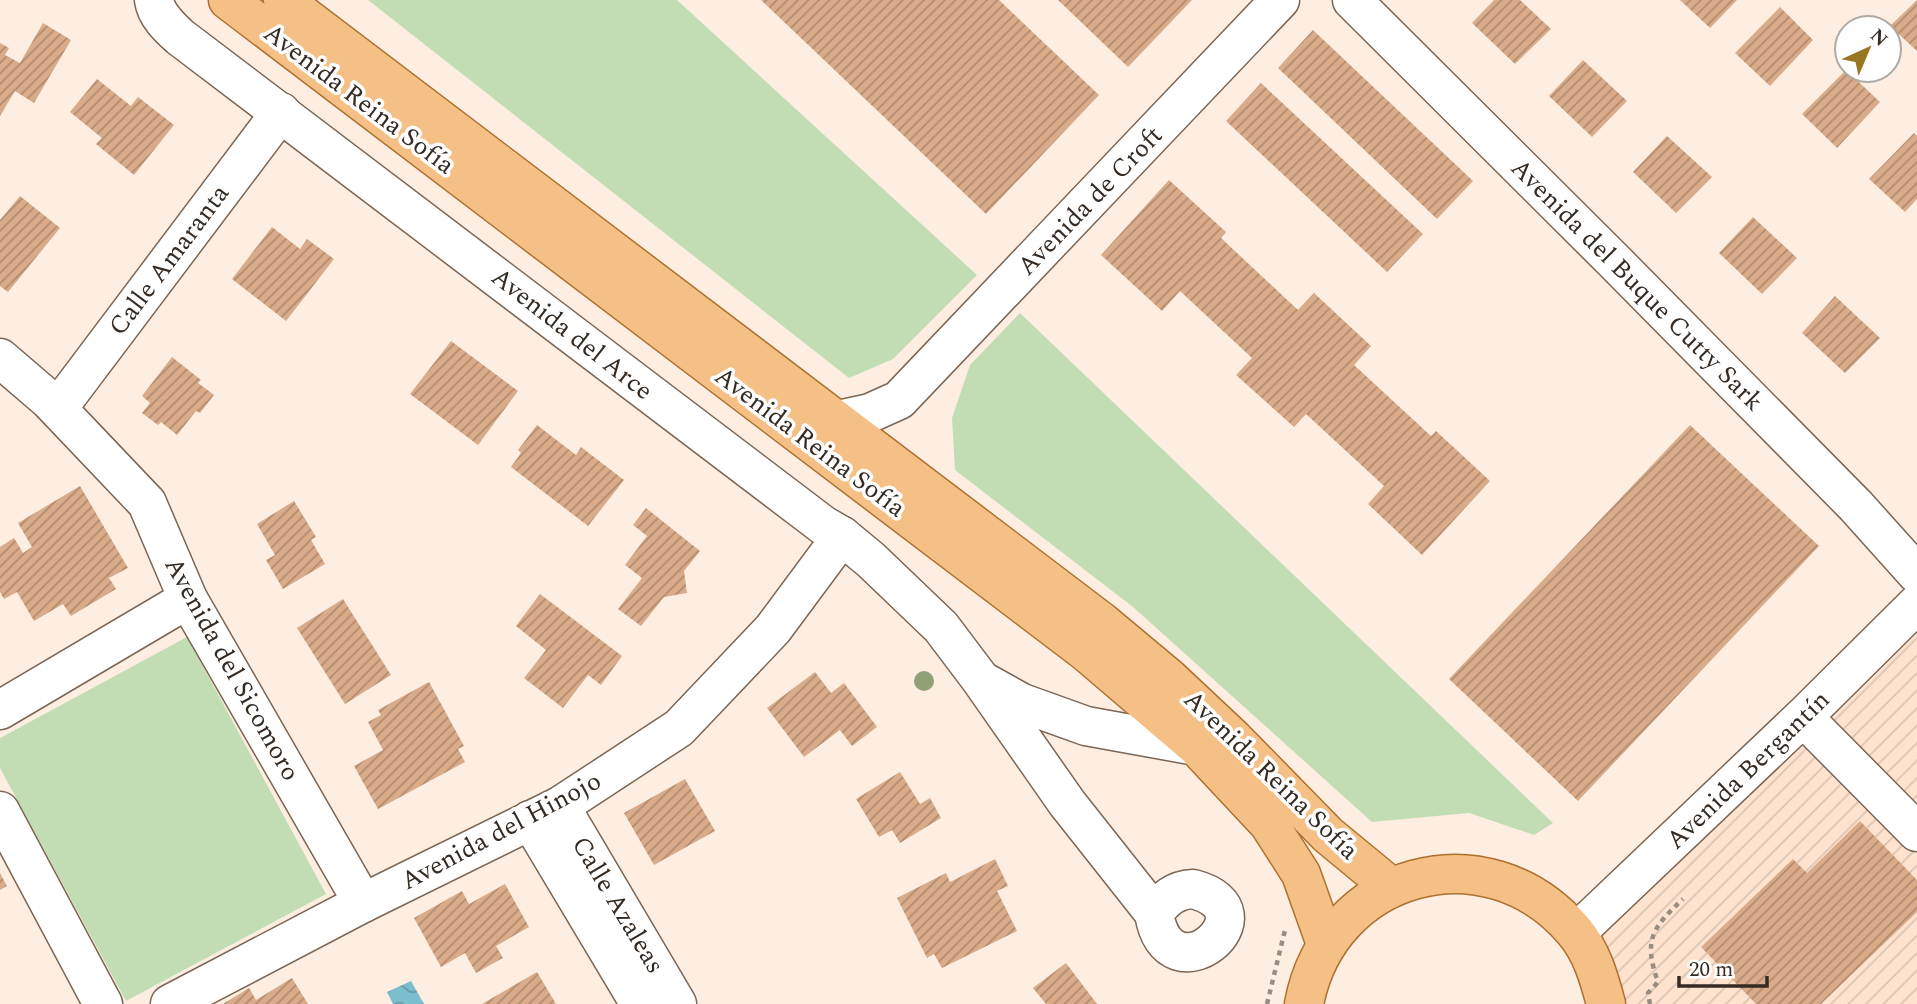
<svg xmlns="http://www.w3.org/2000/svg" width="1917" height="1004" viewBox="0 0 1917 1004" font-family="Spectral,serif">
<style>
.industrial{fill:url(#industrial-furrows)}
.green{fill:#c2ddb4}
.water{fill:url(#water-waves)}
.building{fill:url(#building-hatch)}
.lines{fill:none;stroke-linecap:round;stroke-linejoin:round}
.minor-casing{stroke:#7c6553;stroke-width:41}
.major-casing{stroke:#ad712f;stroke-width:41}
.path{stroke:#998c81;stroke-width:4.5;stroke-dasharray:5 5;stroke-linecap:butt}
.minor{stroke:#fff;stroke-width:38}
.major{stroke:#f5c086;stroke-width:38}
.tree{fill:#92a077}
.labels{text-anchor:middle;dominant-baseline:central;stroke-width:7;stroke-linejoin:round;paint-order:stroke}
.street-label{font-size:26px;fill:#352b23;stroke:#fefefe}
</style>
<defs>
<pattern id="industrial-furrows" width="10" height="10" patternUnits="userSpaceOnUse" patternTransform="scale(1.75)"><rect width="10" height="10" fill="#ffe3cf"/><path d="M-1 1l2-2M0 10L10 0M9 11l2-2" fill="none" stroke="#dbc3b1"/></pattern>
<pattern id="water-waves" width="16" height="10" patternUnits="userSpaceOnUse" patternTransform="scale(1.75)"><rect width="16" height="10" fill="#7bbfce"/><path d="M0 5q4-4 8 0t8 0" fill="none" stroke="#669ba7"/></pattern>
<pattern id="building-hatch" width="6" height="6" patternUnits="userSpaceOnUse" patternTransform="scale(1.75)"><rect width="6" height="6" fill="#d9ab89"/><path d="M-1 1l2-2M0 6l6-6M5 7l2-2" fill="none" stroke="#b18b70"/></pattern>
</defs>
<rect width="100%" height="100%" fill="#feeee1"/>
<!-- industrial -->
<path class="industrial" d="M1917,610V1004H1604L1575,924Z"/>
<!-- green -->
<g class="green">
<path d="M368,0H677L977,275L893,359L849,378Z"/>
<path d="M1020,313L1553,823L1534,835L1469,813L1372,822L1133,607L955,470L952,418L970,365Z"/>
<path d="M187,637L326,894L126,1001L0,768V738Z"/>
</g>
<!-- water -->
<path class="water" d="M411,981L424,1004H393L387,992Z"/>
<!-- building -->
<g class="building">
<path d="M761,0H999L1099,95L986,214Z"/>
<path d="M1058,0H1192L1128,67Z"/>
<path d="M1494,0H1520L1551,29L1515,64L1472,23Z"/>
<path d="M1680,0H1737L1710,28Z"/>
<path d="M1917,0V51L1890,26Z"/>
<path d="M1780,7L1813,40L1770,86L1735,53Z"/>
<path d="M43,23L71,40L34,103L15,91L0,116V43L9,48L5,55L20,63Z"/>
<path d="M1313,30L1473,181L1437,219L1278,68Z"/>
<path d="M1583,60L1627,101L1592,137L1549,96Z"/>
<path d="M1846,70L1880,102L1837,148L1802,114Z"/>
<path d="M97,79L131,106L138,97L174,125L134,175L96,144L102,138L70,112Z"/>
<path d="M1261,83L1423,234L1387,272L1226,121Z"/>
<path d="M1914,133L1917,136V199L1905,212L1869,179Z"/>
<path d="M1667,136L1712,177L1676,213L1633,172Z"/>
<path d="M1169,180L1226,232L1221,238L1298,310L1314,293L1371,346L1354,365L1431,436L1436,431L1490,481L1422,555L1368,504L1384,486L1306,414L1294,427L1236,375L1252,358L1180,291L1162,311L1101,255Z"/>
<path d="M20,196L60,228L8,292L0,286V220Z"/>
<path d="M1753,217L1797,258L1762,294L1719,253Z"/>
<path d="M272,227L300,249L307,239L334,259L286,321L232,279Z"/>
<path d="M1835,296L1880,338L1845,373L1802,333Z"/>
<path d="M451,341L518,391L478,445L410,394Z"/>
<path d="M172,357L201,380L198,383L214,395L200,413L196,411L177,435L161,422L158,425L142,413L150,403L142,396Z"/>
<path d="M537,425L576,455L581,447L624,480L588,526L511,467L521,453L518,450Z"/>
<path d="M1690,425L1819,546L1578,801L1449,679Z"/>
<path d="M80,486L128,568L109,578L116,589L71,616L63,604L34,621L17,592L4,599L0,592V547L14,538L23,553L32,547L18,523Z"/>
<path d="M294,501L316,537L311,540L325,564L283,589L266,560L275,555L257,524Z"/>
<path d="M646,508L700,551L684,571L687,593L664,597L641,626L618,609L642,578L625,565L647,536L633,525Z"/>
<path d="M540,594L622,656L601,685L588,675L563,708L524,678L546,650L516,626Z"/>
<path d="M343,599L391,675L345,704L297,628Z"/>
<path d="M815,672L831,693L844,683L877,727L852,746L840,730L804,757L767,708Z"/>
<path d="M429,682L464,746L458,749L465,762L378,809L354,766L383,750L368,722L381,715L378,710Z"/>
<path d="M900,772L920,804L930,798L941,818L900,843L892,830L879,837L856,799Z"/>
<path d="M685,779L715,831L654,865L624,813Z"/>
<path d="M1860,821L1917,880V912L1821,1004H1756L1701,947L1793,859L1807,873Z"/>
<path d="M995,859L1008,886L997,891L1017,931L942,968L934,954L927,958L897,898L946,873L950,882Z"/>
<path d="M0,873L7,886L0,890Z"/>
<path d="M505,884L529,927L496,946L503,958L476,973L465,953L441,967L414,918L462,891L469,904Z"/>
<path d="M1066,963L1097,1004H1046L1033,988Z"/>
<path d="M537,972L556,1004H482Z"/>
<path d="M292,978L308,1004H223L249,988L256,1000Z"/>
</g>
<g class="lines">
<!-- minor casing -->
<g class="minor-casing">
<g id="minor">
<path d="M154,0C156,15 169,27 180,37L823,525L842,536L871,560L941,627L981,680L1067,803L1154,913"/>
<path d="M1352,0L1615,262L1856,506L1917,574"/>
<path d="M0,358L49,400L147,503L188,599L363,903"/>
<path d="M58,408L281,112"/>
<path d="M838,420L870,413L899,400L1280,0"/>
<path d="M986,683L1022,703L1086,726L1196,746"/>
<path d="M0,710L188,599"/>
<path d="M1803,717L1917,832"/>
<path d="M560,806L677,1004"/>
<path d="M0,811L103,1004"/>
<path d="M530,820L640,1004"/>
<path d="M1193,889C1278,911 1168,1004 1154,913C1165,899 1174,890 1193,889Z"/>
<path d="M1576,933L1803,717L1917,604"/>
<path d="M170,1004L363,903L560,806L679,728L773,629L842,536"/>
</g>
</g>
<!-- major casing -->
<g class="major-casing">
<g id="major">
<path d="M228,0L1086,652L1196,746L1269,824L1301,874L1326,944"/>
<path d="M283,0L1102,622L1169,678L1234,739L1328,835L1391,887"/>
<path d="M1304,1004C1329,872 1486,828 1574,931C1592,952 1599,978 1606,1004"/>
</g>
</g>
<!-- path -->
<g class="path">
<path d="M1267,1004L1285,930"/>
<path d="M1650,1004L1648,993L1658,982C1643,940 1652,928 1683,899"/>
</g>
<!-- minor -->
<use href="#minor" class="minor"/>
<!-- major -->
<use href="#major" class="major"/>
</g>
<!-- trees -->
<circle class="tree" cx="924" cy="681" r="10"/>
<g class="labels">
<!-- street labels -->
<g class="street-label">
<text transform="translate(359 99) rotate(37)">Avenida Reina Sofía</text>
<text transform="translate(1090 201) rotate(-46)">Avenida de Croft</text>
<text transform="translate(169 260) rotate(-53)">Calle Amaranta</text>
<text transform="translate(1637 285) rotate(45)">Avenida del Buque Cutty Sark</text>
<text transform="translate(572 334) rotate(38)">Avenida del Arce</text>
<text transform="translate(810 442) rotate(37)">Avenida Reina Sofía</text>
<text transform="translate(232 669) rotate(61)">Avenida del Sicomoro</text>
<text transform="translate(1748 770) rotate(-44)">Avenida Bergantín</text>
<text transform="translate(1271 775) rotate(44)">Avenida Reina Sofía</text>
<text transform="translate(501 831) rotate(-28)">Avenida del Hinojo</text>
<text transform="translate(618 905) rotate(59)">Calle Azaleas</text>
</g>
</g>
<!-- north arrow -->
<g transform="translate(1868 49) rotate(44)"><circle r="33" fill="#fefefe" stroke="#aeaaa6" stroke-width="2"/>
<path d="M0-5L12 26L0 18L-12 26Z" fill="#997620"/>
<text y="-10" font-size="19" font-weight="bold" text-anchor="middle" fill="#352b23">N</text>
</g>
<!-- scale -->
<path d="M1679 976v10h88v-10" fill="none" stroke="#352b23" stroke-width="3.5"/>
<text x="1689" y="976" font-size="21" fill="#352b23" stroke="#fefefe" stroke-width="5" paint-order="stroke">20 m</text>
</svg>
